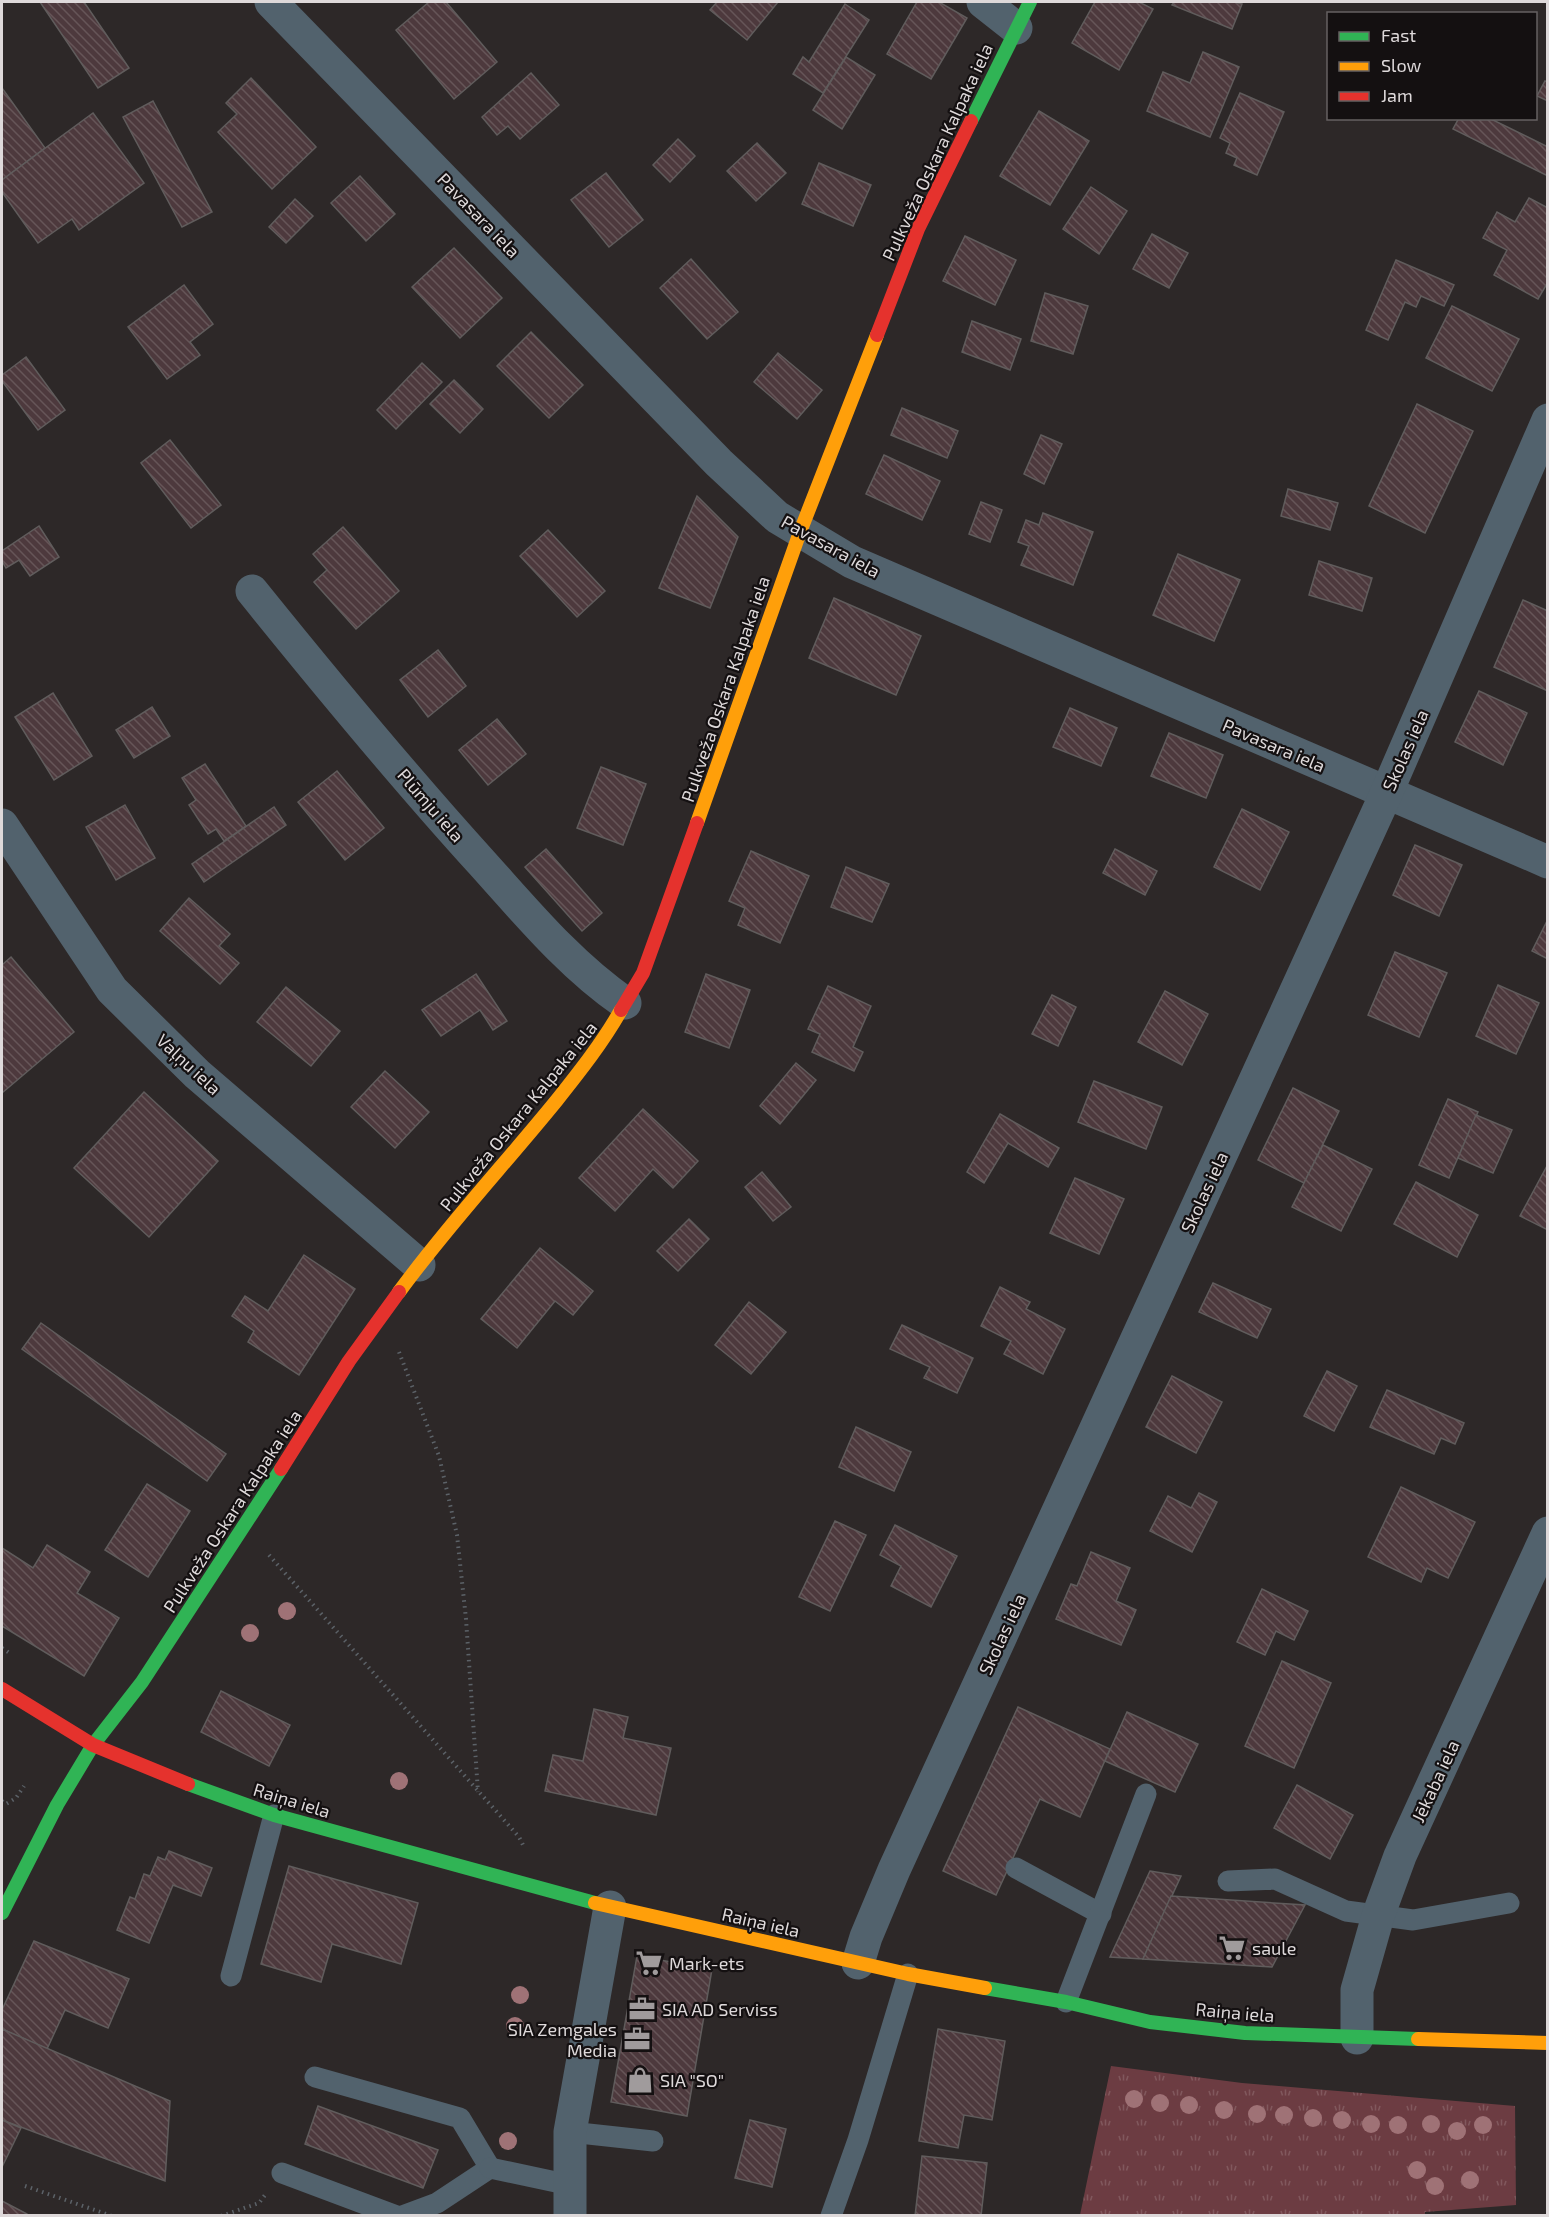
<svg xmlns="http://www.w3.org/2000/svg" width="1549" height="2217" viewBox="0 0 1549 2217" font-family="'Exo 2',sans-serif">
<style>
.grass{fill:url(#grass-tufts)}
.building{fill:url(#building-back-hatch);stroke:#605c5c;stroke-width:1.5}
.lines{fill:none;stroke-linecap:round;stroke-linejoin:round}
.path{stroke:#5c6268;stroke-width:4;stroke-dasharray:1.5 4.5;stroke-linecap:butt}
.lane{stroke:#52626d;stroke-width:21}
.street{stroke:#52626d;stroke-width:33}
.fast{stroke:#30b455;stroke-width:14}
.slow{stroke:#ff9f0a;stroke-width:14}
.jam{stroke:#e5322d;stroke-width:14}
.tree{fill:#9f7276}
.labels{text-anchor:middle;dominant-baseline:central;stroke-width:4.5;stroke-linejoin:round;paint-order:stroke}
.street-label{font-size:18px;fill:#ded9da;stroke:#141011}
.poi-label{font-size:18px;fill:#ded9da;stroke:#141011;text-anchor:start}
</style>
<defs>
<pattern id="grass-tufts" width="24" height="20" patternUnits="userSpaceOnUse" patternTransform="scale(1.5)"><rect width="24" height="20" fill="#6c3c42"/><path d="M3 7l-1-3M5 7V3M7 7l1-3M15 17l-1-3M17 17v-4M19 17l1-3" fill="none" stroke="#81585d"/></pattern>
<pattern id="building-back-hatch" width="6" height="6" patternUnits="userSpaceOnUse" patternTransform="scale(1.5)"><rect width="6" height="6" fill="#4d393d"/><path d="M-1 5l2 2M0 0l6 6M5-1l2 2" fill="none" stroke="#665558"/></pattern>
</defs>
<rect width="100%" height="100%" fill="#2d2828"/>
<!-- grass -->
<path class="grass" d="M1111,2066L1242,2083L1515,2106L1516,2205L1425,2212V2216L1080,2215Z"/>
<!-- building -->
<g class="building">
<path d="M40,2H84L129,68L98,88Z"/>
<path d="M429,2H446L497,62L454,99L396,30Z"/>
<path d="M717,2H778L747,40L710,10Z"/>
<path d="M917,2H939L967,18L931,79L887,54Z"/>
<path d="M1095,2H1139L1153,9L1119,70L1072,43Z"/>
<path d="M1174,2H1234L1242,4L1232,29L1172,5Z"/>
<path d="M845,4L869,20L823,93L793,74L803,57L809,62Z"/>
<path d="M1203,52L1239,67L1210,137L1147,111L1163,72L1190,83Z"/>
<path d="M846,57L875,75L842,129L813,110Z"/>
<path d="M531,73L559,105L520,139L508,126L497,135L482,117Z"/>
<path d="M251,78L316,147L272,189L218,132L237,114L226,103Z"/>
<path d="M1545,81L1548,82V101L1537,96Z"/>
<path d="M2,88L45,148L2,180Z"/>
<path d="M1240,93L1284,112L1257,175L1234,165L1237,158L1226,153L1230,143L1220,138Z"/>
<path d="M153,101L212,212L182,227L123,117Z"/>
<path d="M1039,111L1089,141L1050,205L1000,176Z"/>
<path d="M93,113L144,183L79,230L72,219L38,243L2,192V180Z"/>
<path d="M1459,118H1489L1548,147V176L1453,129Z"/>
<path d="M678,139L695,156L670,182L653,165Z"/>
<path d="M757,143L786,173L756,201L727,171Z"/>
<path d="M819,163L871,185L853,226L802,204Z"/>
<path d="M606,173L643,220L609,247L571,200Z"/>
<path d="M360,176L395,214L366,241L331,203Z"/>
<path d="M1091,187L1127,211L1099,254L1063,229Z"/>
<path d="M1529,198L1548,208V282L1538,299L1494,275L1507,250L1483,238L1497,212L1515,222Z"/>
<path d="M295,199L313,216L286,243L269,227Z"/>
<path d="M1152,234L1188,253L1169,288L1133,269Z"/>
<path d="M965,236L1016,260L995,305L943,281Z"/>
<path d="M454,248L502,298L460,338L412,287Z"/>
<path d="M691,259L738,312L707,339L660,288Z"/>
<path d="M1396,260L1454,285L1444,306L1421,296L1416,307L1405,302L1388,340L1366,330Z"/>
<path d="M184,285L213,324L190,342L200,355L167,379L128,327Z"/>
<path d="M1045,293L1088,306L1073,354L1031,341Z"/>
<path d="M1452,306L1519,339L1492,391L1426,358Z"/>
<path d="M972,321L1021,339L1010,370L962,352Z"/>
<path d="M531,332L583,385L549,418L497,366Z"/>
<path d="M778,353L822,390L797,419L754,382Z"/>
<path d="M26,357L65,410L38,430L2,381V375Z"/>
<path d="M422,363L442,382L396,429L377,410Z"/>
<path d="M454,380L483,409L460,433L430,404Z"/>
<path d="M1417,404L1473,431L1425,533L1369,506Z"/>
<path d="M902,408L958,431L947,458L891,435Z"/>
<path d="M1041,435L1062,444L1044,484L1024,474Z"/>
<path d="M170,440L221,505L191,528L141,463Z"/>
<path d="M884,455L940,481L922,520L866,494Z"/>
<path d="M1288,489L1338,503L1330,530L1281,516Z"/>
<path d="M697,496L738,537L710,608L659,588Z"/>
<path d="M981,502L1002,510L990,542L969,534Z"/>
<path d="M1043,513L1093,532L1073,585L1021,565L1029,546L1018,542L1026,520L1039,525Z"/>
<path d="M39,526L59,557L30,576L19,560L6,568L2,561V551Z"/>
<path d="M343,527L399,591L356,629L314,582L327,570L313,554Z"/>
<path d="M548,530L605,591L577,617L520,556Z"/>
<path d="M1178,554L1240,580L1214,641L1153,615Z"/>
<path d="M1319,561L1372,578L1362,611L1309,595Z"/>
<path d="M834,598L921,636L896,695L809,658Z"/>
<path d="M1523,600L1548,611V691L1494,667Z"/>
<path d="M438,650L466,686L428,717L400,680Z"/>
<path d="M1479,691L1527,713L1503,765L1455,742Z"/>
<path d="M53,693L92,756L54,780L15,717Z"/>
<path d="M152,707L170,736L134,758L116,730Z"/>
<path d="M1070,708L1117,728L1101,766L1053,747Z"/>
<path d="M497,719L526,754L488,785L459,750Z"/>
<path d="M1169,733L1223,755L1206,798L1151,776Z"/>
<path d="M205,764L246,826L224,841L216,829L208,834L189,805L196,800L182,778Z"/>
<path d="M601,767L646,784L623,845L577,828Z"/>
<path d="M337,771L384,828L345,860L298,802Z"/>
<path d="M125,805L155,858L116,880L86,827Z"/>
<path d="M274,807L286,825L204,882L192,864Z"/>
<path d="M1242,809L1289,832L1260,890L1214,867Z"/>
<path d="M1415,845L1462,865L1439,916L1393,895Z"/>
<path d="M546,849L602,913L582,931L525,867Z"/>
<path d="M1115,849L1157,871L1145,895L1103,873Z"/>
<path d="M751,851L809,876L780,943L738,925L745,908L729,901Z"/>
<path d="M846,867L889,884L872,922L831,907Z"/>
<path d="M189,898L230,934L219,946L239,963L220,984L160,931Z"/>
<path d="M1547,921H1548V959L1532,951Z"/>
<path d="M1395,952L1447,973L1419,1037L1368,1015Z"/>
<path d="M11,957L74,1032L2,1093V965Z"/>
<path d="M476,974L507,1021L493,1030L480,1010L441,1036L422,1010Z"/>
<path d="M706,974L750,990L729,1048L685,1032Z"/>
<path d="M1498,985L1539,1003L1516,1054L1476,1036Z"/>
<path d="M828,986L871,1006L853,1047L863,1052L854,1071L812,1052L820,1034L808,1029Z"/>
<path d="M286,987L340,1031L311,1066L257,1022Z"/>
<path d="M1165,991L1208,1014L1182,1065L1138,1042Z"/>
<path d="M1052,995L1076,1007L1058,1046L1032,1034Z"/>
<path d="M796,1063L816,1080L780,1124L760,1106Z"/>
<path d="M385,1071L429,1112L395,1148L351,1107Z"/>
<path d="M1094,1081L1162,1107L1146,1149L1078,1122Z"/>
<path d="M1293,1088L1339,1111L1304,1183L1258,1160Z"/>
<path d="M144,1092L218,1161L149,1237L74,1168Z"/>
<path d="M1448,1099L1478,1112L1449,1178L1419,1165Z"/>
<path d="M643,1109L698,1161L673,1188L653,1169L615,1211L579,1178Z"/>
<path d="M1000,1114L1059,1148L1048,1167L1008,1143L984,1183L967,1172Z"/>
<path d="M1476,1115L1512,1130L1493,1173L1458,1158Z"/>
<path d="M1323,1145L1372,1169L1341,1231L1292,1207Z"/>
<path d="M1548,1164V1230L1520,1216Z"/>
<path d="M762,1172L791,1207L773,1221L745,1187Z"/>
<path d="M1075,1178L1124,1199L1099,1254L1050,1233Z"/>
<path d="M1416,1182L1478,1215L1457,1257L1394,1224Z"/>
<path d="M689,1219L709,1239L678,1271L657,1251Z"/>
<path d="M540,1248L593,1291L573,1315L555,1301L517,1348L481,1319Z"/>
<path d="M304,1255L355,1289L299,1375L248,1342L254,1331L232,1316L245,1296L268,1311Z"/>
<path d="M1213,1283L1271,1309L1257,1338L1199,1312Z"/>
<path d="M1000,1287L1030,1302L1026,1309L1065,1329L1043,1374L1004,1354L1011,1341L981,1326Z"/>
<path d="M749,1302L786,1332L751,1374L715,1345Z"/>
<path d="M41,1323L226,1454L207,1481L22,1349Z"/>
<path d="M902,1325L973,1358L957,1393L924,1378L930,1367L890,1349Z"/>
<path d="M1327,1371L1357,1386L1334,1431L1304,1416Z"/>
<path d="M1172,1376L1222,1402L1196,1453L1146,1427Z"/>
<path d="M1387,1390L1464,1423L1455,1444L1441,1438L1434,1454L1370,1427Z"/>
<path d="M856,1427L911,1452L894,1491L839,1467Z"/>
<path d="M147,1484L190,1511L148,1577L105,1550Z"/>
<path d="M1401,1487L1475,1522L1448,1578L1427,1568L1421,1582L1368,1557Z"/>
<path d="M1199,1493L1217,1502L1192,1552L1150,1531L1168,1496L1191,1508Z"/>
<path d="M835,1521L866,1535L830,1611L799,1597Z"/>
<path d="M895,1525L957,1556L931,1607L891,1586L901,1566L880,1555Z"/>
<path d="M47,1545L90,1572L77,1593L119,1618L84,1676L2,1626V1548L33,1568Z"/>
<path d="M1091,1552L1130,1568L1116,1601L1136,1610L1121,1645L1056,1619L1071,1584L1077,1586Z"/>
<path d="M1262,1589L1308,1611L1294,1640L1276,1631L1265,1655L1237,1642Z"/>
<path d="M1282,1661L1331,1683L1294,1768L1245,1746Z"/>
<path d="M221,1691L290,1725L269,1766L201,1732Z"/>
<path d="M1018,1707L1110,1749L1080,1817L1040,1799L996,1895L943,1871Z"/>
<path d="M594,1709L628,1717L623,1738L671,1748L656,1815L545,1791L553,1755L583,1761Z"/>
<path d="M1127,1712L1198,1744L1175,1792L1105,1761Z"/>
<path d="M1297,1785L1353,1815L1330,1859L1274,1828Z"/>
<path d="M169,1851L212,1868L201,1896L173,1885L149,1943L117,1930L130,1897L135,1899L144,1874L150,1876L158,1857L165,1860Z"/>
<path d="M289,1866L418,1903L401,1964L332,1944L321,1982L261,1964Z"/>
<path d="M1150,1871L1181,1876L1143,1959L1110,1957Z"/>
<path d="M1171,1896L1305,1905L1272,1967L1143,1959Z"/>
<path d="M34,1941L129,1979L108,2028L65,2010L47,2049L2,2029V2010Z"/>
<path d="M637,1956L712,1969L687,2116L611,2102Z"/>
<path d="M2,2029L170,2101L165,2181L2,2120Z"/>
<path d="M938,2029L1005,2041L992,2120L964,2115L958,2148L919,2141Z"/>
<path d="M318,2106L438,2150L423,2188L305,2144Z"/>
<path d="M2,2120L21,2128L2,2167Z"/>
<path d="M750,2120L786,2129L772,2187L735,2178Z"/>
<path d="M922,2156L987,2163L981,2216H915Z"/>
<path d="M2,2201L27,2214V2216H2Z"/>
</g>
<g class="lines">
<!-- path -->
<g class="path">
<path d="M399,1352L439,1456L457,1535L466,1619L478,1792"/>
<path d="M269,1555L519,1837L523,1845"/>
<path d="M2,1648L11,1654"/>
<path d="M2,1801L6,1804L16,1798L24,1786"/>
<path d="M25,2186L112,2216"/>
<path d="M221,2216L259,2203L265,2195"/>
</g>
<!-- lane -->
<g class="lane">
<path d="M1016,1868L1101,1914"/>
<path d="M1228,1881L1275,1879L1346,1911L1413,1920L1509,1903"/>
<path d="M231,1976L274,1815"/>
<path d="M1066,2002L1146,1794"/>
<path d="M315,2077L460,2118L490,2168L437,2203L402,2216"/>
<path d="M570,2132L653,2141"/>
<path d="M490,2168L570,2185"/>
<path d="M282,2173L397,2216"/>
<path d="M831,2216L858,2140L908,1974"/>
</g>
<!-- street -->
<g class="street">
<path d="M271,2L719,463L777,517L852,562L1548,862"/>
<path d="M983,2L1016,28"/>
<path d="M252,591C327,684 402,775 482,863C527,913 570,965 625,1003"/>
<path d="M2,825L112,990L197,1074L419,1265"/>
<path d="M858,1963L866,1937L894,1870L1386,794L1548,420"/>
<path d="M1357,2038V1990L1378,1916L1400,1856L1548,1533"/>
<path d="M570,2216V2132L610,1907"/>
</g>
<!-- fast -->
<g class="fast">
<path d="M971,121L1030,2"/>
<path d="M188,1784L274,1815L595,1903"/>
<path d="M2,1913L57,1805L93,1745L142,1682L281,1469"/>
<path d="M985,1988L1066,2002L1150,2022L1245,2033L1418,2039"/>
</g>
<!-- slow -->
<g class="slow">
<path d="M697,823L800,532L877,335"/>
<path d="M399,1292C448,1225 505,1164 557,1100C580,1071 603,1042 621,1010"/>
<path d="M595,1903L908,1974L985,1988"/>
<path d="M1418,2039L1548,2043"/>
</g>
<!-- jam -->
<g class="jam">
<path d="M877,335L918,229L971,121"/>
<path d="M621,1010L643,973L697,823"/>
<path d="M281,1469L349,1361L399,1292"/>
<path d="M2,1689L93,1745L188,1784"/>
</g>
</g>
<!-- trees -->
<g class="tree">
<circle cx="287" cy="1611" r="9"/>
<circle cx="250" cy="1633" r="9"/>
<circle cx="399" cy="1781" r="9"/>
<circle cx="520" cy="1995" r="9"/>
<circle cx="515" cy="2026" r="9"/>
<circle cx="1134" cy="2099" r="9"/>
<circle cx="1160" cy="2103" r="9"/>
<circle cx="1189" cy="2105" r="9"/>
<circle cx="1224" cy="2110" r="9"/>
<circle cx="1257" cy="2114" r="9"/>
<circle cx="1284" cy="2115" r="9"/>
<circle cx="1313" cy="2118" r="9"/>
<circle cx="1342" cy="2120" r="9"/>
<circle cx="1371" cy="2124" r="9"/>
<circle cx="1431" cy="2124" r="9"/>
<circle cx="1398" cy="2125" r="9"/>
<circle cx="1483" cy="2125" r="9"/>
<circle cx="1457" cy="2131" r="9"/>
<circle cx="508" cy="2141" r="9"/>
<circle cx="1417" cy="2170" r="9"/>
<circle cx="1470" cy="2180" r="9"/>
<circle cx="1435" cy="2186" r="9"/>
</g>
<!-- icons -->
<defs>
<g id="supermarket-bare" transform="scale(2.07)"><path d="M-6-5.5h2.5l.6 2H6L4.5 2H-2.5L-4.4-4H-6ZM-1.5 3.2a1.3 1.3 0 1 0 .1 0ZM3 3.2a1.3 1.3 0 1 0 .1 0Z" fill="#a09b9c" stroke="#141011" stroke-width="2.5" paint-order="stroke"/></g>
<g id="office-bare" transform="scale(2.07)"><path d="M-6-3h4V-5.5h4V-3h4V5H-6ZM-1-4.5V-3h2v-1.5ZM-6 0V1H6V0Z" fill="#a09b9c" stroke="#141011" stroke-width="2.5" paint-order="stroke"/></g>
<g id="shop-bare" transform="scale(2.07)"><path d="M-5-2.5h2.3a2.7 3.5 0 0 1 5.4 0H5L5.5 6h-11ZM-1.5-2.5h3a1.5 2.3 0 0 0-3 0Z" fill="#a09b9c" stroke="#141011" stroke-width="2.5" paint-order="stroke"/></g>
</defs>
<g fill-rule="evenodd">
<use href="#supermarket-bare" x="1232" y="1948"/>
<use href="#supermarket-bare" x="649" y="1963"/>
<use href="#office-bare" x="642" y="2009"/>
<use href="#office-bare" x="637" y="2039"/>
<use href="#shop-bare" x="640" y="2080"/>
</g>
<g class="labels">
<!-- street labels -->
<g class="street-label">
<text transform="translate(937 152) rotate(-65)">Pulkveža Oskara Kalpaka iela</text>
<text transform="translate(479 215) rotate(46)">Pavasara iela</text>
<text transform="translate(831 546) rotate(29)">Pavasara iela</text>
<text transform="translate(725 689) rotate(-71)">Pulkveža Oskara Kalpaka iela</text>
<text transform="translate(1274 745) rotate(23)">Pavasara iela</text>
<text transform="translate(1405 750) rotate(-66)">Skolas iela</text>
<text transform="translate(431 805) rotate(49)">Plūmju iela</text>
<text transform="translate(189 1064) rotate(43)">Vaļņu iela</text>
<text transform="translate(518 1116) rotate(-51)">Pulkveža Oskara Kalpaka iela</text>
<text transform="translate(1204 1192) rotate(-65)">Skolas iela</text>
<text transform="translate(232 1511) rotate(-57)">Pulkveža Oskara Kalpaka iela</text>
<text transform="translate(1002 1634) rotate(-65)">Skolas iela</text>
<text transform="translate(1435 1781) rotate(-65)">Jēkaba iela</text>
<text transform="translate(292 1800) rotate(17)">Raiņa iela</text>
<text transform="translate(761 1922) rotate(13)">Raiņa iela</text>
<text transform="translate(1235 2012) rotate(5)">Raiņa iela</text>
</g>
<!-- poi labels -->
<g class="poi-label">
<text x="1252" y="1948">saule</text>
<text x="669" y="1963">Mark-ets</text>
<text x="662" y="2009">SIA AD Serviss</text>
<text x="617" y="2029" text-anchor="end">SIA Zemgales<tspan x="617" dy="21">Media</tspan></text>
<text x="660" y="2080">SIA "SO"</text>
</g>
</g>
<!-- border -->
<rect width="1549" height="2217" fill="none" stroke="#ded9da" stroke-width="6"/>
<!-- legend -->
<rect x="1327" y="12" width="210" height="108" fill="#141011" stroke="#656061" stroke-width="1.5"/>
<rect x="1339" y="32" width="30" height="9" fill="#30b455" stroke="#656061" stroke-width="1.5"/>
<text x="1381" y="42" font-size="18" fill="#ded9da">Fast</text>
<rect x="1339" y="62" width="30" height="9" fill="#ff9f0a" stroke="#656061" stroke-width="1.5"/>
<text x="1381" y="72" font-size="18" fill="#ded9da">Slow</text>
<rect x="1339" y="92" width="30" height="9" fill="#e5322d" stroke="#656061" stroke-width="1.5"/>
<text x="1381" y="102" font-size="18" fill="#ded9da">Jam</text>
</svg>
